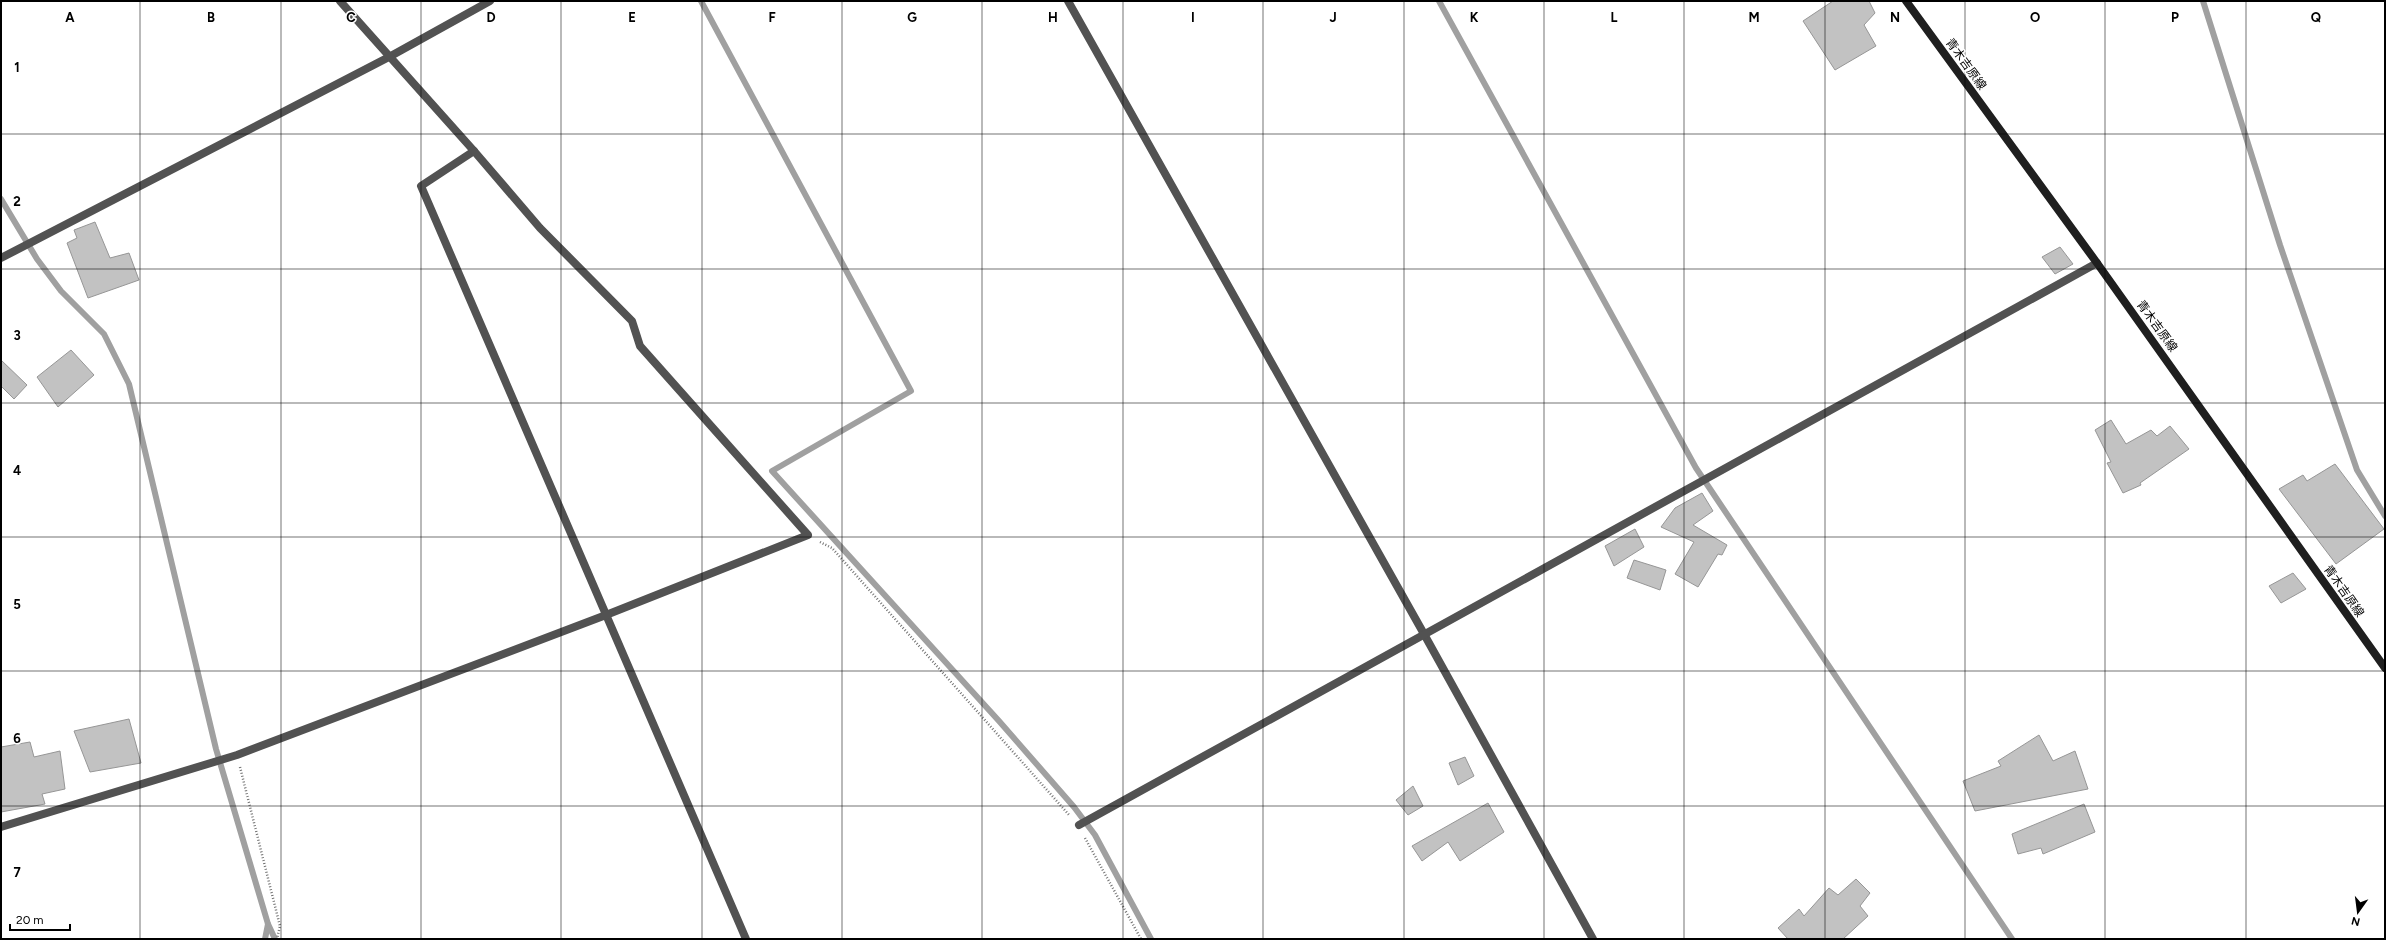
<svg xmlns="http://www.w3.org/2000/svg" width="2386" height="940" viewBox="0 0 2386 940" font-family="Figtree,'Noto Sans JP',sans-serif">
<style>
.lines{fill:none;stroke-linecap:round;stroke-linejoin:round}
.stream{stroke:#a0a0a0;stroke-width:6}
.building{fill:#c2c2c2;stroke:#969696}
.path{stroke:#747474;stroke-width:2.5;stroke-dasharray:1 2;stroke-linecap:butt}
.street{stroke:#525252;stroke-width:8}
.secondary{stroke:#1f1f1f;stroke-width:8}
.grid{fill:none;stroke:#000;stroke-width:1;stroke-opacity:0.55}
.labels{text-anchor:middle;dominant-baseline:central;stroke-width:3;stroke-linejoin:round;paint-order:stroke}
.street-label{font-size:12px;fill:#000;stroke:#fff}
.grid-label{font-size:13px;text-anchor:middle;font-weight:bold;fill:#000;stroke:#fff;stroke-width:3;stroke-linejoin:round;paint-order:stroke}
</style>
<rect width="100%" height="100%" fill="#fff"/>
<g class="lines">
<!-- stream -->
<g class="stream">
<path d="M701,1L911,391L772,471L999,721L1074,807L1095,835L1151,939"/>
<path d="M1439,1L1696,468L2012,939"/>
<path d="M2203,1L2280,245L2357,470L2385,516"/>
<path d="M1,199L37,259L61,291L104,334L129,384L216,749L268,924L265,939"/>
<path d="M268,924L275,939"/>
</g>
</g>
<!-- building -->
<g class="building">
<path d="M1833,1H1869L1875,13L1864,25L1876,46L1835,70L1803,21Z"/>
<path d="M95,222L110,258L129,253L139,280L88,298L67,243L77,238L74,230Z"/>
<path d="M2060,247L2073,264L2055,274L2042,257Z"/>
<path d="M71,350L94,375L58,407L37,377Z"/>
<path d="M1,360L27,385L14,399L1,386Z"/>
<path d="M2111,420L2126,444L2151,430L2157,436L2170,426L2189,449L2140,483L2141,485L2123,493L2107,463L2111,462L2095,430Z"/>
<path d="M2335,464L2384,529L2336,564L2279,489L2303,475L2307,481Z"/>
<path d="M1702,493L1713,511L1693,525L1727,545L1722,555L1718,554L1698,587L1675,574L1694,542L1661,527L1675,508Z"/>
<path d="M1635,529L1644,547L1614,566L1605,546Z"/>
<path d="M1634,560L1666,570L1660,590L1627,578Z"/>
<path d="M2293,573L2306,589L2281,603L2269,586Z"/>
<path d="M129,719L141,763L90,772L74,731Z"/>
<path d="M2039,735L2053,761L2075,751L2088,789L1975,811L1963,781L2001,766L1998,761Z"/>
<path d="M30,742L34,757L60,751L65,789L42,794L45,804L1,812V747Z"/>
<path d="M1465,757L1474,776L1458,785L1449,763Z"/>
<path d="M1413,786L1423,806L1408,815L1396,800Z"/>
<path d="M1488,803L1504,832L1460,861L1448,842L1422,861L1412,846Z"/>
<path d="M2084,804L2095,832L2043,854L2041,848L2018,854L2012,834Z"/>
<path d="M1856,879L1870,893L1860,906L1868,916L1843,939H1788L1778,928L1799,909L1804,916L1829,888L1838,895Z"/>
</g>
<g class="lines">
<!-- path -->
<g class="path">
<path d="M820,542L832,548L1070,816"/>
<path d="M240,767L280,926L277,939"/>
<path d="M1085,838L1141,939"/>
</g>
<!-- street -->
<g class="street">
<path d="M1068,1L1424,634L1593,939"/>
<path d="M474,151L421,186L746,939"/>
<path d="M1,258L389,57L490,1"/>
<path d="M1079,825L2097,263"/>
<path d="M1,827L237,755L606,615L808,535L640,346L632,321L540,228L474,151L340,1"/>
</g>
<!-- secondary -->
<path class="secondary" d="M1906,1L2097,263L2385,668"/>
</g>
<!-- grid -->
<path class="grid" d="M140,1V939M281,1V939M421,1V939M561,1V939M702,1V939M842,1V939M982,1V939M1123,1V939M1263,1V939M1404,1V939M1544,1V939M1684,1V939M1825,1V939M1965,1V939M2105,1V939M2246,1V939M1,134H2385M1,269H2385M1,403H2385M1,537H2385M1,671H2385M1,806H2385"/>
<g class="labels">
<!-- street labels -->
<g class="street-label">
<text transform="translate(1966 64) rotate(54)">青木吉原線</text>
<text transform="translate(2157 326) rotate(54)">青木吉原線</text>
<text transform="translate(2344 591) rotate(55)">青木吉原線</text>
</g>
</g>
<g class="grid-label">
<text x="70" y="22">A</text>
<text x="211" y="22">B</text>
<text x="351" y="22">C</text>
<text x="491" y="22">D</text>
<text x="632" y="22">E</text>
<text x="772" y="22">F</text>
<text x="912" y="22">G</text>
<text x="1053" y="22">H</text>
<text x="1193" y="22">I</text>
<text x="1333" y="22">J</text>
<text x="1474" y="22">K</text>
<text x="1614" y="22">L</text>
<text x="1754" y="22">M</text>
<text x="1895" y="22">N</text>
<text x="2035" y="22">O</text>
<text x="2175" y="22">P</text>
<text x="2316" y="22">Q</text>
<text x="17" y="72">1</text>
<text x="17" y="206">2</text>
<text x="17" y="340">3</text>
<text x="17" y="475">4</text>
<text x="17" y="609">5</text>
<text x="17" y="743">6</text>
<text x="17" y="877">7</text>
</g>
<!-- border -->
<rect width="2386" height="940" fill="none" stroke="#000000" stroke-width="4"/>
<!-- north arrow -->
<g transform="translate(2358 912) rotate(194)" stroke="#ffffff" stroke-width="3" paint-order="stroke">
<path d="M0-3L7 15L0 10L-7 15Z" fill="#000000"/>
<text y="-6" font-size="11" font-weight="bold" text-anchor="middle" fill="#000000">N</text>
</g>
<!-- scale -->
<path d="M10 924v6h60v-6" fill="none" stroke="#000000" stroke-width="2"/>
<text x="16" y="924" font-size="12" fill="#000000" stroke="#ffffff" stroke-width="3" paint-order="stroke">20 m</text>
</svg>
